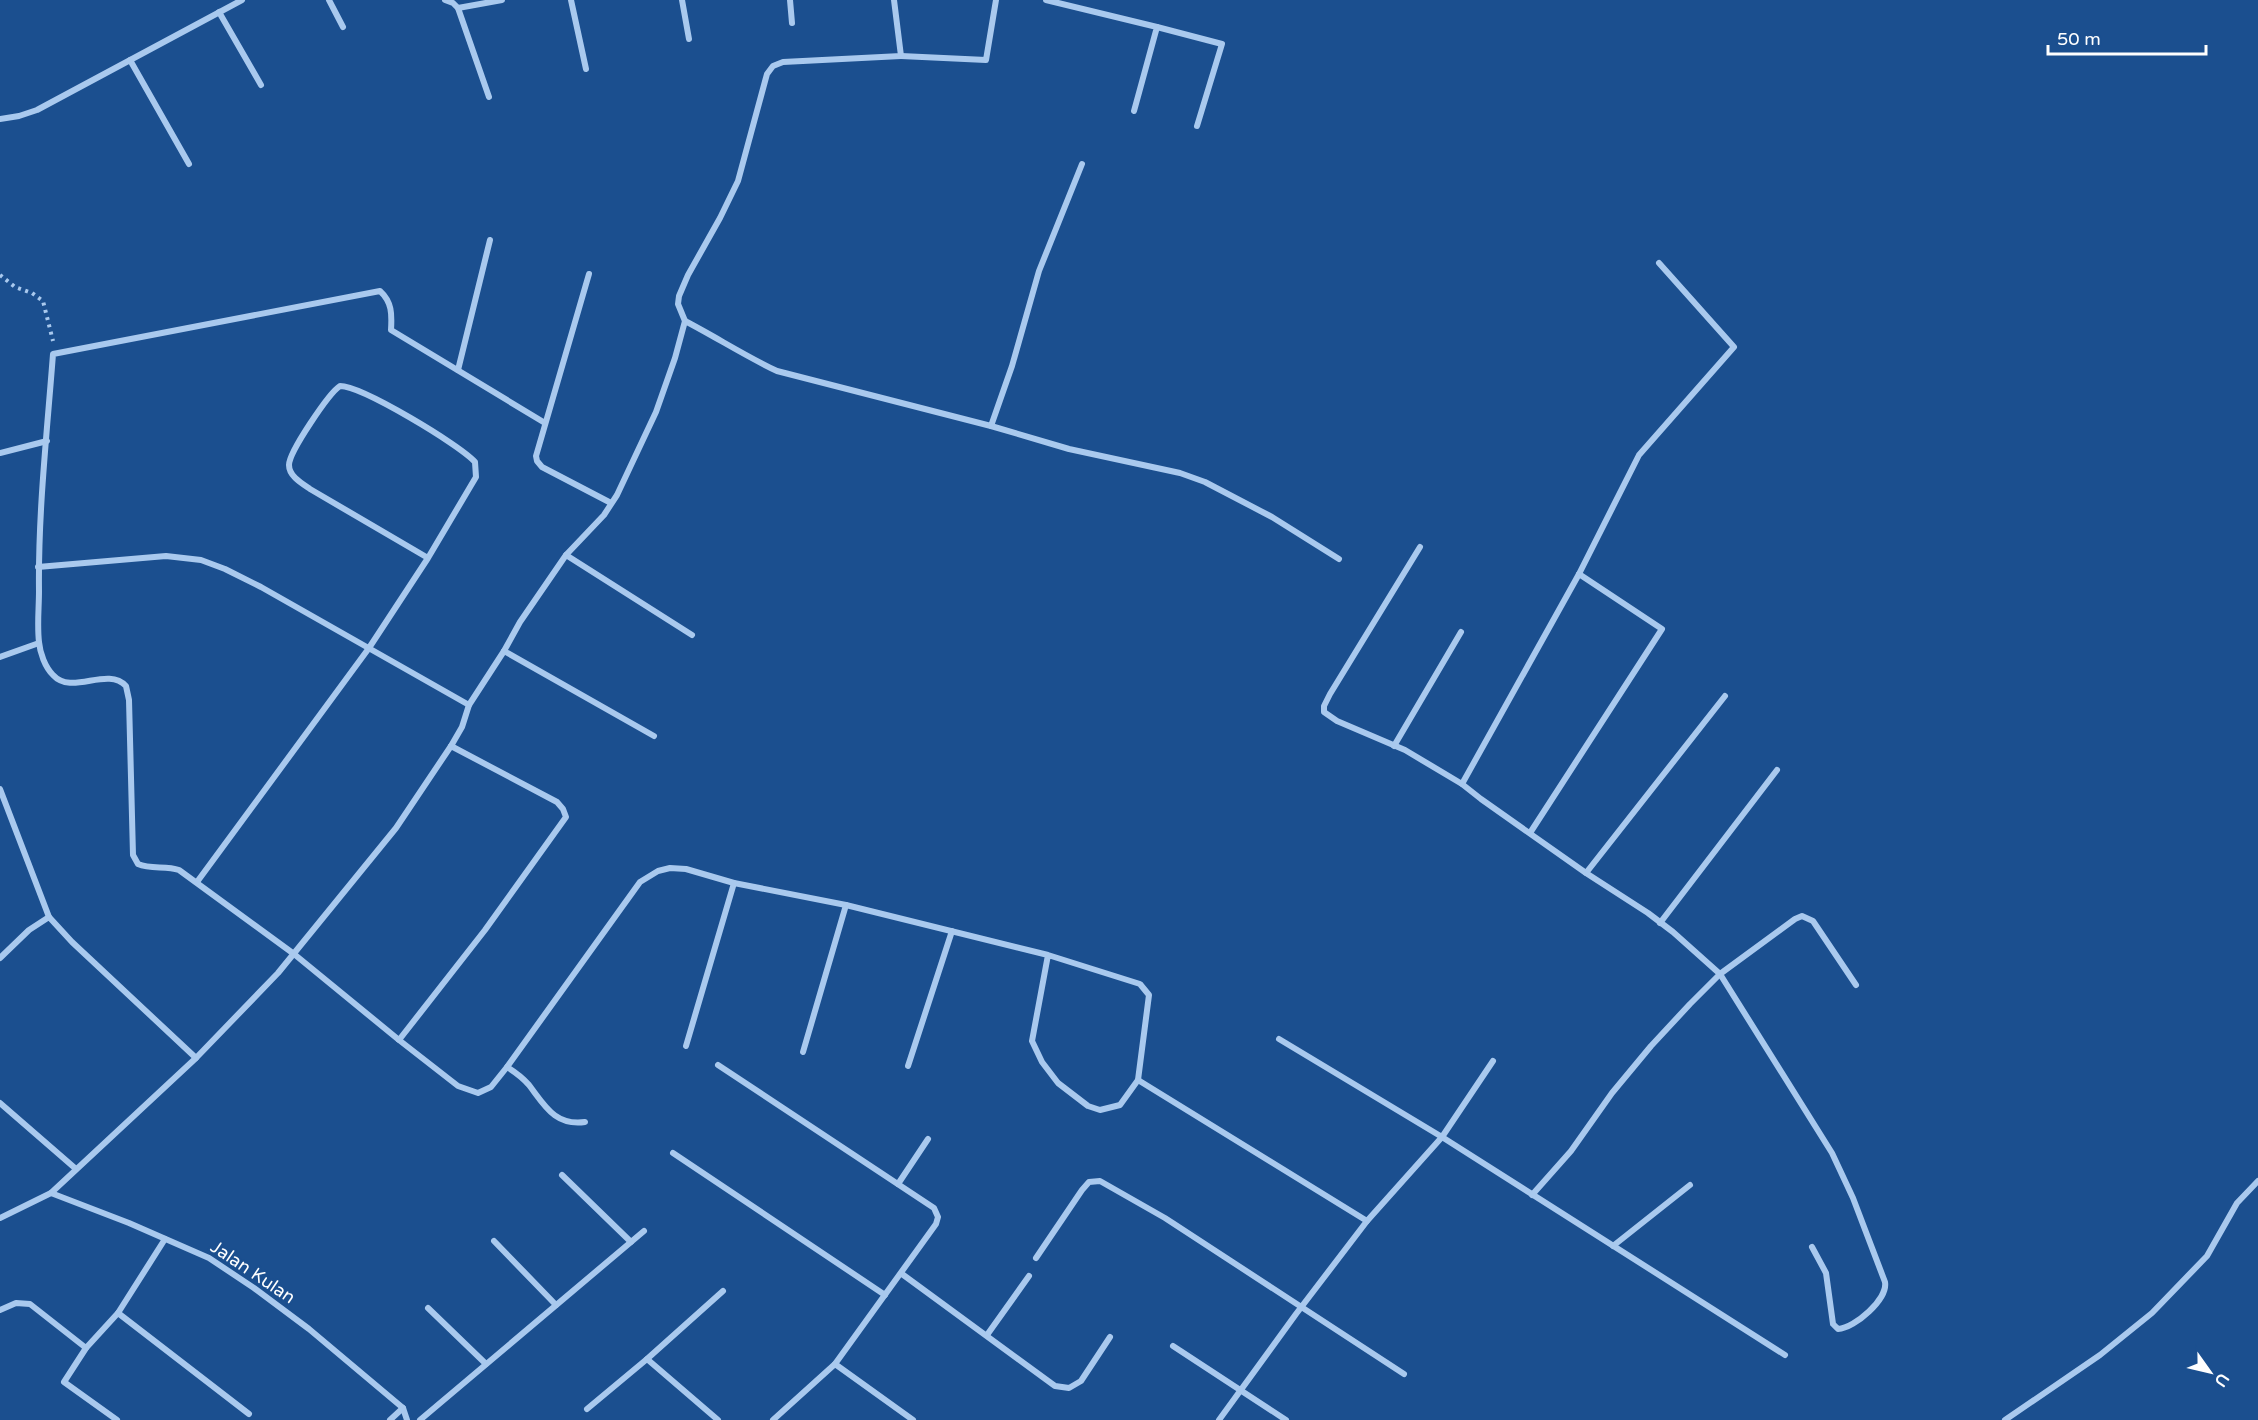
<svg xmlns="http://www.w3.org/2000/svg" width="2258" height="1420" viewBox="0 0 2258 1420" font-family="'Varela Round',sans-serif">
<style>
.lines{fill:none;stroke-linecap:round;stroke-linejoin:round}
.path{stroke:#a9c9ee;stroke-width:4;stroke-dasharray:3 4.5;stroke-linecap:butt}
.minor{stroke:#a9c9ee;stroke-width:6}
.labels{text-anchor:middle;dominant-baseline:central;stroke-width:4.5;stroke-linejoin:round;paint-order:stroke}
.street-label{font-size:18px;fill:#fff;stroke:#1b4f8f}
</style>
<rect width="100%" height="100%" fill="#1b4f8f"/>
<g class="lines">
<!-- path -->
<path class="path" d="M0,275L15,287L32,293L43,301L53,341"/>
<!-- minor -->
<g class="minor">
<path d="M329,0L343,27"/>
<path d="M445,0L453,3L458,8L489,97"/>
<path d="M571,0L586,69"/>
<path d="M682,0L689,39"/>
<path d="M790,0L792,23"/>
<path d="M1046,0L1157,27L1134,111"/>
<path d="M458,8L502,0"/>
<path d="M219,12L261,85"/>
<path d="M1157,27L1222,44L1197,126"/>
<path d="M901,56L986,60L996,0"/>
<path d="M130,60L189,164"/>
<path d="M0,119L19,116L37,110L242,0"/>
<path d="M589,274L536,456L537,461L542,467L611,503"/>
<path d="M685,321C716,337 745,356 777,371L991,426L1012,366L1039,271L1082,164"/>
<path d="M458,370L490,240"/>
<path d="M545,423L391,330C392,314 392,302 380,291L53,354C47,433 38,512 39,591C39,608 37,625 39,642C40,653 45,667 53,675C72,696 107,666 126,686L129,700L133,855L138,864C151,870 166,865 179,870L294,954L399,1040L458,1086L478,1093L491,1087L507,1067L640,882L658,871L670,868L686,869L734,883L846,905L1048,955L1140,984L1149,995L1138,1080L1120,1105L1100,1110L1088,1106L1058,1083L1042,1062L1032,1041L1048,955"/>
<path d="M991,426L1069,449L1180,473L1205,482L1272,517L1339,559"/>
<path d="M0,453L47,441"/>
<path d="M1420,547L1330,694L1324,706V712L1337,721L1405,750L1462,784L1481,799L1586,873L1648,913L1673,932L1720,974L1832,1153L1853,1198L1885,1282C1888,1299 1855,1328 1838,1329L1833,1324L1826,1273L1812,1247"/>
<path d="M566,555L692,635"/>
<path d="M38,567L166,556L201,560L225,569L261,587L469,705"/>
<path d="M504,651L654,736"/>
<path d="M0,657L39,643"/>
<path d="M1394,746L1461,632"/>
<path d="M1462,784L1579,574L1639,455L1734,347L1659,263"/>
<path d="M0,789L49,917"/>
<path d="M1530,833L1662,629L1579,574"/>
<path d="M1586,873L1725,696"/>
<path d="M197,882L369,648L428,558L476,477L475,462C460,445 362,386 340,386C329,393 289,452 289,465C289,476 301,483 310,489L428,558"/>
<path d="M1660,923L1777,770"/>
<path d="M0,958L29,930L49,917L72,942L196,1058"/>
<path d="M1279,1039L1442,1137L1785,1355"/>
<path d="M399,1040L485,930L566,817L563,809L557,802L451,746"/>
<path d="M686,1046L734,883"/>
<path d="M803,1052L846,905"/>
<path d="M718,1065L934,1208L938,1217L936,1224L835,1364"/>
<path d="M908,1066L952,931"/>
<path d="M507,1067C515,1072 523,1078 529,1085C545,1106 555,1126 585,1122"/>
<path d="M1138,1080L1367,1221"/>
<path d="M0,1103L76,1169"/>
<path d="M673,1153L885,1295"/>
<path d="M562,1175L631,1242"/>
<path d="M898,1184L928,1139"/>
<path d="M51,1193L129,1223L209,1258L254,1288L309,1329L403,1408L407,1420"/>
<path d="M1532,1195L1571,1151L1612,1093L1651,1046L1690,1004L1720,974L1795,919L1802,916L1813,921L1856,985"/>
<path d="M0,1218L51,1193L196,1058L278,973L396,828L451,746L462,727L469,705L504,651L520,622L566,555L604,515L617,495L656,412L675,358L685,321L678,304L679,296L688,275L720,218L738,181L767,74L773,66L783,62L901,56L894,0"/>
<path d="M494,1241L556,1305"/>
<path d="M1613,1246L1690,1185"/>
<path d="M1036,1258L1082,1190L1089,1182L1100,1181L1165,1218L1404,1374"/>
<path d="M902,1274L1055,1386L1069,1388L1081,1381L1110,1337"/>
<path d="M428,1308L486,1364"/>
<path d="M0,1310L16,1303L30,1304L86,1348L118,1313L165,1239"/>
<path d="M118,1313L249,1414"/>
<path d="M987,1335L1029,1276"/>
<path d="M1173,1346L1286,1420"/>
<path d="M86,1348L64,1382L117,1420"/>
<path d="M647,1359L723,1291"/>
<path d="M587,1409L647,1359L718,1420"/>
<path d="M390,1420L403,1408"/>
<path d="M420,1420L644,1231"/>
<path d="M773,1420L835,1364L913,1420"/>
<path d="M1219,1420L1296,1314L1367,1221L1442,1137L1493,1061"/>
<path d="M2005,1420L2100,1355L2152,1313L2207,1256L2237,1203L2258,1181"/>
</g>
</g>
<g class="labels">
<!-- street labels -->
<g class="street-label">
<text transform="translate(253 1272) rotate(34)">Jalan Kulan</text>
</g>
</g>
<!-- north arrow -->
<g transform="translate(2210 1372) rotate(124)" stroke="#1b4f8f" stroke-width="4.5" paint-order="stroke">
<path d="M0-4.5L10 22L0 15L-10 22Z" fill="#ffffff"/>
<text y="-9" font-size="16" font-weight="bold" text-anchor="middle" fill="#ffffff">U</text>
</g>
<!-- scale -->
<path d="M2048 45v9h158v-9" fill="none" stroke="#ffffff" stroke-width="3"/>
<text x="2057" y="45" font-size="18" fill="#ffffff" stroke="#1b4f8f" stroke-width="4.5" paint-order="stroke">50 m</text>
</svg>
